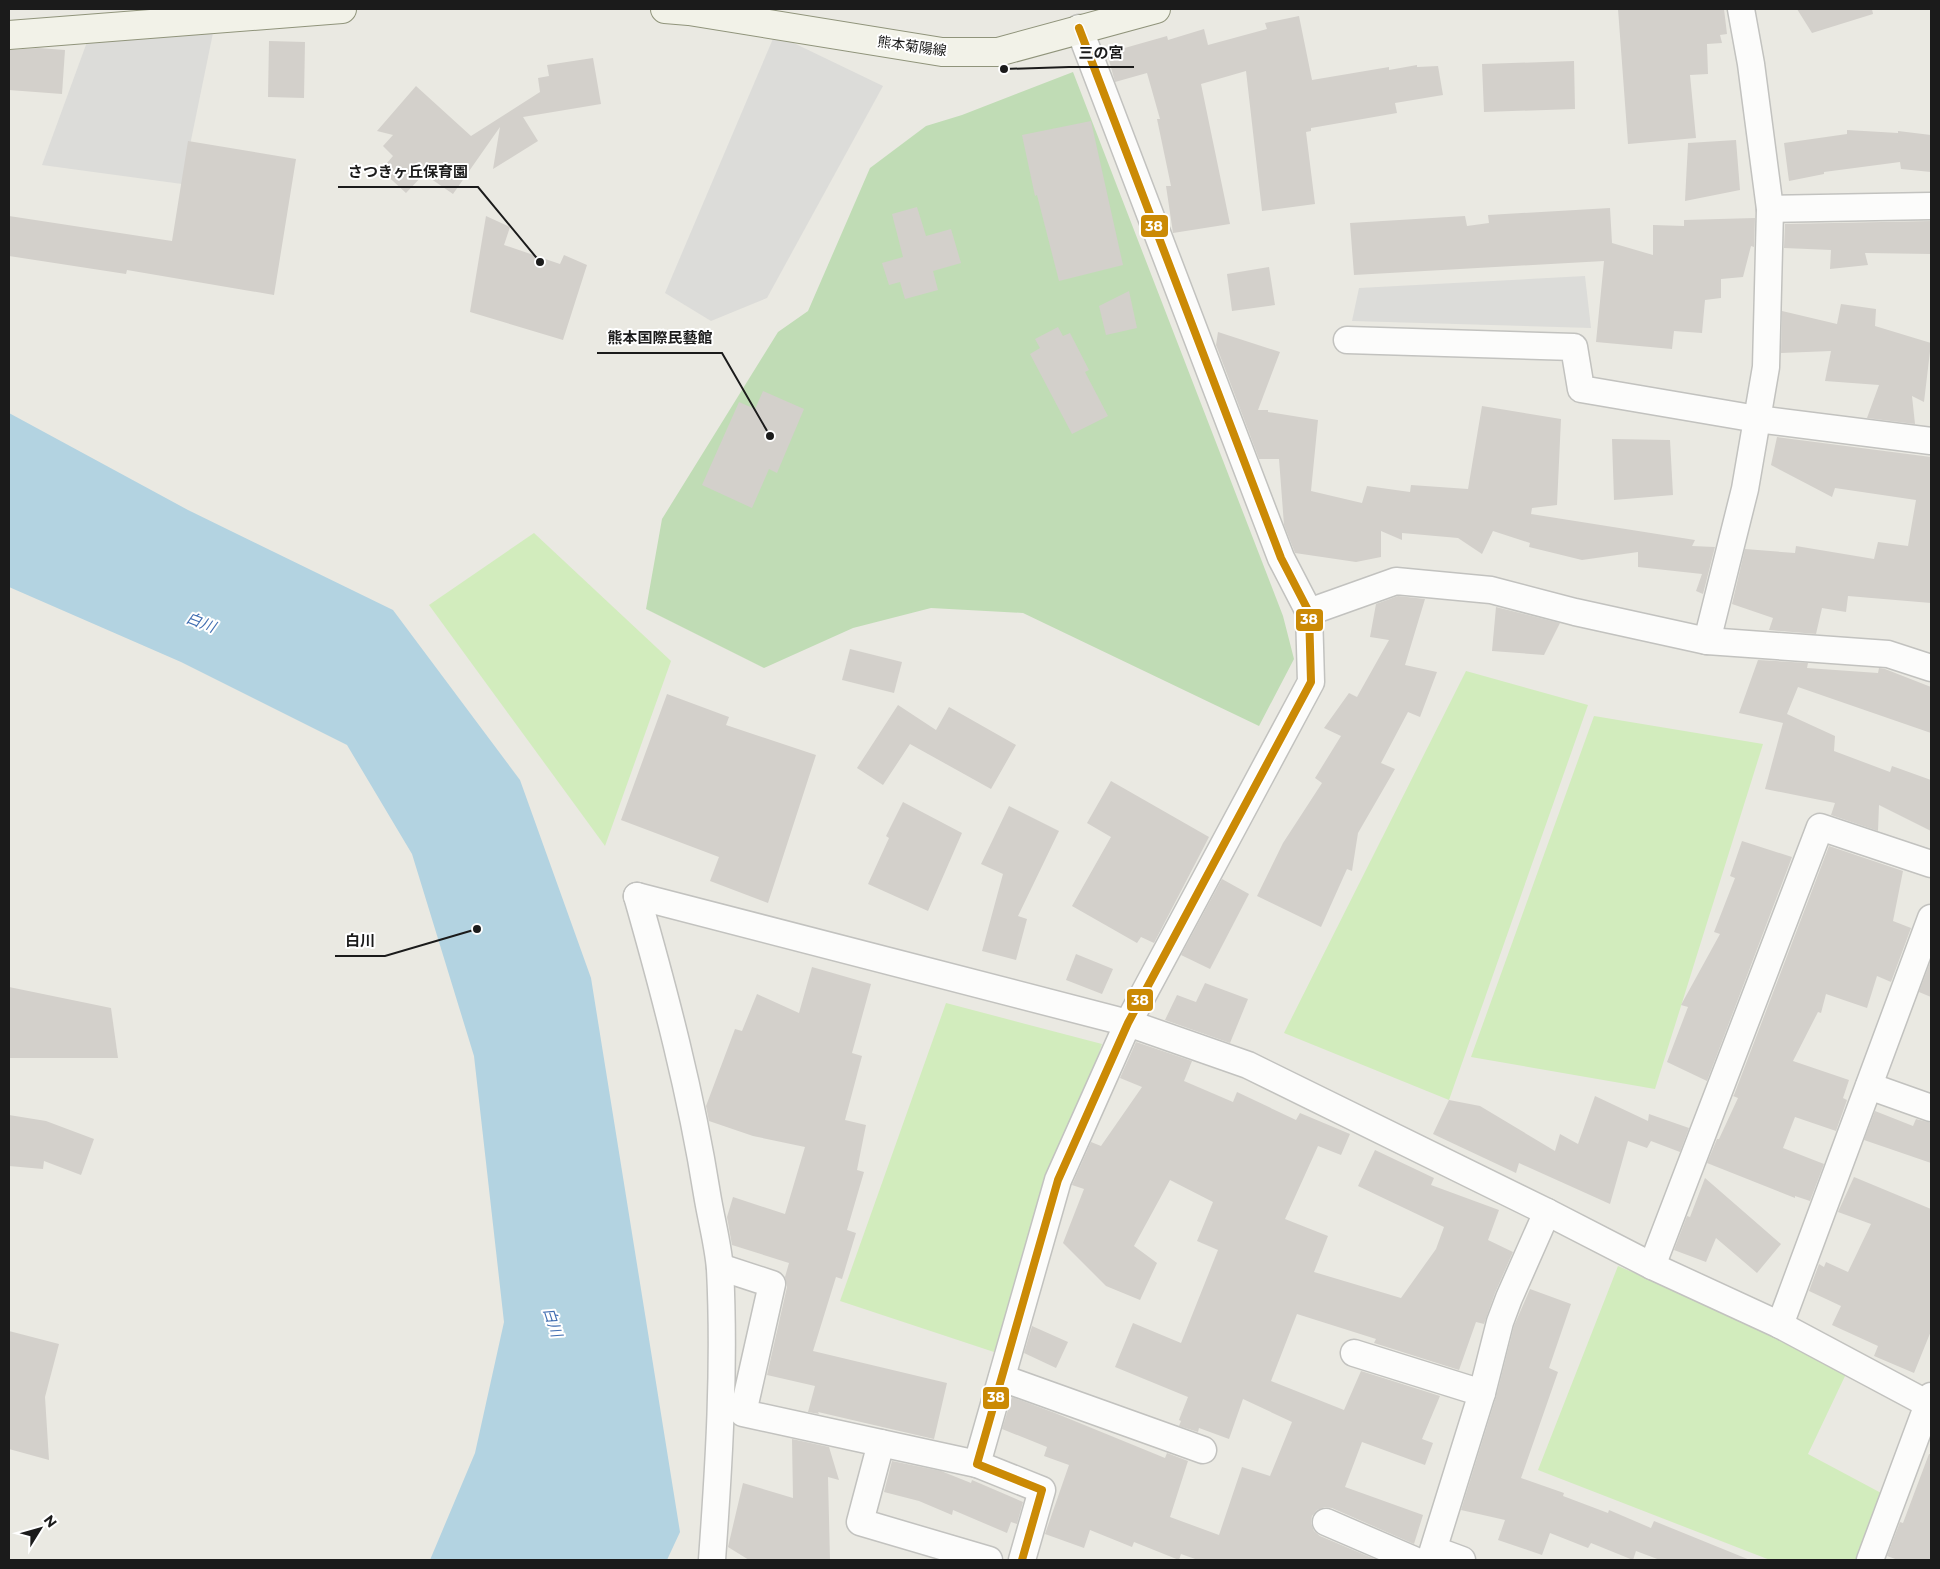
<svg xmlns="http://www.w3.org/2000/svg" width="1940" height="1569" viewBox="0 0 1940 1569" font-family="Montserrat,'Noto Sans JP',sans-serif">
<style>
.grass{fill:#d2ecbd}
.forest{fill:#c0dcb5}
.parking{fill:#dcdcd9}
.water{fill:#b3d3e1}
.building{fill:#d3d0cb}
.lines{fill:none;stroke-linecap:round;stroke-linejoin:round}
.street-casing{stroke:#c2c2bf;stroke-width:29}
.secondary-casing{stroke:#90947b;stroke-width:30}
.street{stroke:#fcfcfb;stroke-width:26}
.secondary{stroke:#f2f2e8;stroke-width:28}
.bus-1-casing{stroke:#fff;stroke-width:11}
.bus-1{stroke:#cb8a05;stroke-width:8}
.labels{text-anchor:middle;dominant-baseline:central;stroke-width:4;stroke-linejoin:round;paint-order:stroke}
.street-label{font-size:14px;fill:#1b1b1b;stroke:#fff}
.water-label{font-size:15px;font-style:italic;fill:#416eb1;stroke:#fff}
.leader{fill:none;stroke:#1b1b1b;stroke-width:2}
.callout-dot{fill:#1b1b1b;stroke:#fff;stroke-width:2}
.callout-label{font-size:15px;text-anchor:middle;font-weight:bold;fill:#1b1b1b;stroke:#fff;stroke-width:4;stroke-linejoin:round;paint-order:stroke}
.line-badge{stroke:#fff;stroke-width:2}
.badge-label{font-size:14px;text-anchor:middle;font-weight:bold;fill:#fff}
</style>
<rect width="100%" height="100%" fill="#eae9e2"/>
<!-- grass -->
<g class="grass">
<path d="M534,533L671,661L605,846L429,605Z"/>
<path d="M1466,671L1588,705L1449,1100L1284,1033Z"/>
<path d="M1594,716L1763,744L1655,1089L1471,1057Z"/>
<path d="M946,1003L1102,1044L994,1352L840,1301Z"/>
<path d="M1618,1266L1736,1316L1846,1374L1808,1454L1883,1494L1856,1560H1770L1538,1470Z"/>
</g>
<!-- forest -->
<path class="forest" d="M1073,72L1283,616L1294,659L1259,726L1023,613L931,608L853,628L764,668L646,609L662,519L778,332L808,311L870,168L926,126L962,115Z"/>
<!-- parking -->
<g class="parking">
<path d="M213,33L182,184L42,165L87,42Z"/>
<path d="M775,34L883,86L767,298L711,321L665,293Z"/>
<path d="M1585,276L1591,328L1352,321L1359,288Z"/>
</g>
<!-- water -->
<path class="water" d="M9,413L188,510L393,610L520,780L591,978L680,1532L667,1560H430L475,1453L504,1322L474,1056L412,854L347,745L181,662L9,587Z"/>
<!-- building -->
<g class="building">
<path d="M1618,9H1724L1727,34L1720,35L1722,43L1707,44L1708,74L1690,75L1696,138L1628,144Z"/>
<path d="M1797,9H1872L1873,14L1812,33Z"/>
<path d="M1299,16L1312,80L1389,67V70L1417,65V67L1438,66L1443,95L1395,103L1397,113L1311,128V131L1306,132L1315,204L1262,211L1246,71L1201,84L1230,224L1173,233L1166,186H1171L1157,119H1160L1147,73L1115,82L1107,53L1167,36L1168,40L1204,29L1208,45L1267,29L1265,23Z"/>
<path d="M269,41L305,42L304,98L268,97Z"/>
<path d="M39,48L65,50L62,94L9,90V50Z"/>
<path d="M593,58L601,104L523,117L538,141L493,169L500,127L453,194L424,174L406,193L381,170L393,156L383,146L393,135L377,131L416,86L471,136L540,92L538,78L549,76L547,65Z"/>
<path d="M1574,61L1575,109L1484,112L1482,64Z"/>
<path d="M1091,121L1123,265L1059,281L1037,195L1035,196L1022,135Z"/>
<path d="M1847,130L1898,133V131L1931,135V172L1901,169L1900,162L1824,172V174L1789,181L1784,143L1847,134Z"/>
<path d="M1736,140L1740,190L1685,201L1688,143Z"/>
<path d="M188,141L296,159L274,295L127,270L126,274L9,256V216L172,241Z"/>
<path d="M917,207L926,236L951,229L961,263L933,271L938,290L905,299L900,282L889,285L882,263L903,257L892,214Z"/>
<path d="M1610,208L1612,243L1653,255V225L1684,226V220L1755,218L1754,247L1751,246L1743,277L1721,279V298L1705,300L1702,333L1674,331L1672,349L1596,342L1604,261L1354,275L1350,223L1465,216L1467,226L1489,223L1488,215Z"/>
<path d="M486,216L510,227L504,245L560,264L564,255L587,265L563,340L470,312Z"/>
<path d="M1931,221V254L1865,253L1868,265L1830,269L1831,250L1784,248L1785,224Z"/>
<path d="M1269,267L1275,305L1232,311L1227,274Z"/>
<path d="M1129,291L1137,328L1106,335L1099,306Z"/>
<path d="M1841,304L1876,309L1875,326L1931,343L1924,402L1912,396L1915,424L1867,418L1879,385L1825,381L1831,351L1781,353L1782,311L1837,324Z"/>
<path d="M1058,327L1063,336L1070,333L1089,370L1085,372L1108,416L1072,434L1030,354L1040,348L1035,339Z"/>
<path d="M1218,332L1280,352L1258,410H1268V412L1318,420L1311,491L1362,503L1367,486L1410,492L1411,485L1468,489L1482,406L1561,419L1557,505L1532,508L1531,514L1695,540L1692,546L1715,547L1703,594L1696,591L1702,574L1638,567V552L1582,560L1529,547L1530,543L1493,531L1482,554L1458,538L1402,533V540L1381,531V557L1356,562L1295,553L1284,525L1279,459H1259L1216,345Z"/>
<path d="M763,391L804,409L777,473L769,469L752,508L702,485L739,402L755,409Z"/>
<path d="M1777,437L1931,457V603L1848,596L1846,612L1822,608L1816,634L1769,630L1773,618L1732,604L1745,549L1795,553L1796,546L1874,559L1878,542L1908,546L1916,500L1835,488L1832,497L1771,465Z"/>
<path d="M1612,439L1670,440L1673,495L1614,500Z"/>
<path d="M1398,596L1425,599L1405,665L1437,672L1420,717L1408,712L1381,763L1395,769L1358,833L1352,871L1347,869L1321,927L1257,896L1283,843L1322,783L1315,778L1341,736L1324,728L1349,693L1357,697L1389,640L1370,637L1376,604Z"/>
<path d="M1496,607L1560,623L1544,655L1492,651Z"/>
<path d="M850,649L902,662L894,693L842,680Z"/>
<path d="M1758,660L1808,663L1807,668L1878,673L1879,668L1885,669L1931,687V733L1798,687L1787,714L1835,736L1834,751L1890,772L1892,766L1931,780V831L1879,805L1878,831L1831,815L1835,803L1765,789L1783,723L1739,713Z"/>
<path d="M667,694L729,717L726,725L816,755L768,903L710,881L719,857L621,820Z"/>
<path d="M898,705L936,730L949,707L1016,745L991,789L910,744L883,785L857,768Z"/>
<path d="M1111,781L1209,837L1154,943L1141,937L1137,943L1072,906L1111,837L1087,823Z"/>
<path d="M903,802L962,833L928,911L868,884L889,838L886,836Z"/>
<path d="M1009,806L1059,831L1018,916L1027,919L1016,960L982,951L1003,874L981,864Z"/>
<path d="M1742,841L1792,857L1707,1081L1667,1062L1688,1007L1681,1005L1720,934L1714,932L1735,878L1730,876Z"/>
<path d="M1829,846L1903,871L1893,921L1911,928L1891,982L1877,976L1867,1008L1826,994L1821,1013L1818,1012L1793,1061L1849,1080L1843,1098L1847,1100L1836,1131L1795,1117L1783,1148L1824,1164L1810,1201L1795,1196V1198L1707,1163L1717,1139H1719L1738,1098L1733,1096L1734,1095Z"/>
<path d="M1222,879L1249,894L1210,969L1181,955Z"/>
<path d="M1076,954L1113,969L1102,994L1066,980Z"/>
<path d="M1931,960V997L1919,992Z"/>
<path d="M812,967L871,984L852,1053L862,1056L845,1120L866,1125L857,1170L864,1172L847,1230L856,1233L842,1279L836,1277L813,1351L947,1383L934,1439L818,1412L819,1414L808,1412L815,1386L767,1375L787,1287L785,1277L789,1263L732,1245L727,1217L733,1197L785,1214L805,1147L753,1136L709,1121L706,1106L735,1029L742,1031L757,994L799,1013Z"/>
<path d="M1205,983L1248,999L1230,1043L1165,1020L1177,995L1196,1002Z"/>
<path d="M9,987L111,1008L118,1058H9Z"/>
<path d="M1136,1042L1192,1061L1184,1081L1233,1102L1237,1092L1296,1120L1300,1113L1350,1134L1341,1155L1318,1146L1285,1219L1328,1236L1314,1272L1401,1298L1436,1249L1444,1227L1358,1186L1375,1150L1434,1178L1431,1185L1499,1210L1488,1240L1513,1252L1495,1293L1484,1324L1476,1322L1459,1370L1374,1343L1376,1339L1297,1314L1271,1381L1344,1410L1361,1371L1440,1396L1422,1439L1433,1443L1425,1465L1362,1442L1345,1487L1423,1515L1414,1544L1332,1508L1325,1507L1317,1510L1312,1516L1311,1523L1314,1531L1320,1536L1377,1560H1198L1181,1554L1179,1560L1134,1542L1132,1547L1090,1530L1084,1548L1045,1534L1069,1465L1044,1456L1047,1447L1002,1429L1012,1397L1055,1413L1165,1458L1167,1453L1188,1461L1170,1517L1219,1535L1242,1467L1270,1476L1292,1422L1243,1399L1229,1439L1199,1428L1198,1432L1179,1426L1181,1421L1179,1420L1188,1397L1115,1367L1133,1323L1181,1343L1218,1250L1197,1241L1213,1202L1170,1180L1134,1246L1157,1263L1140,1300L1106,1286L1063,1243L1084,1189L1072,1185L1091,1142L1101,1146L1142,1087L1120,1078Z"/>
<path d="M1595,1096L1648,1121L1649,1114L1689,1128L1680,1152L1651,1141L1647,1148L1628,1141L1610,1204L1519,1163L1516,1173L1433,1134L1449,1100L1480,1106L1555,1151L1560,1134L1578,1144Z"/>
<path d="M1875,1111L1913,1126L1916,1119L1931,1123V1163L1864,1140Z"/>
<path d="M9,1115L46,1121L94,1139L81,1175L44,1161L43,1169L9,1166Z"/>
<path d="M1854,1177L1931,1209V1331L1914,1373L1874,1356L1878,1346L1832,1325L1841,1306L1809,1291L1819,1264L1824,1267L1826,1262L1848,1272L1871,1224L1838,1212Z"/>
<path d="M1705,1178L1781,1244L1757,1273L1716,1238L1706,1262L1674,1250L1687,1216L1690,1217Z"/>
<path d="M1530,1289L1571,1304L1549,1368L1558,1372L1521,1478L1564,1493L1563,1496L1608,1513L1609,1510L1651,1528L1654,1521L1750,1560H1660L1636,1551L1633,1560L1591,1543L1588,1548L1550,1533L1542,1555L1498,1540L1505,1520L1461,1510L1496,1397L1514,1326Z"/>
<path d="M1032,1326L1068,1342L1056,1368L1024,1353Z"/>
<path d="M9,1331L59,1344L45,1397L49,1460L9,1449Z"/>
<path d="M792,1439L829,1447L839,1480L828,1477L830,1560H749L728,1547L743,1483L793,1498Z"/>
<path d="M1929,1454H1931V1560H1898L1887,1556L1900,1522L1903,1523Z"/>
<path d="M892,1461L941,1471L971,1483L972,1480L1023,1502L1017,1524L1011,1522L1007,1533L953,1510L952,1515L919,1501L884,1492Z"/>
</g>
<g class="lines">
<!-- street casing -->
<g class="street-casing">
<g id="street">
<path d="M1770,209L1931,206"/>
<path d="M1347,340L1574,347L1581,389L1757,419L1931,441"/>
<path d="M1309,612L1396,581L1491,590L1575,612L1707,641L1888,654L1931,668"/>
<path d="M1707,641L1745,489L1766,367L1770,209L1751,64L1741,9"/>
<path d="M637,896L1128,1023L1248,1065L1547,1212L1652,1266L1780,1325L1928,1404"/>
<path d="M637,896C665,994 691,1093 707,1194C711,1219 718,1244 720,1269C725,1366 719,1463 712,1560"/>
<path d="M1869,1086L1931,1108"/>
<path d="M1652,1266L1820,827L1931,864"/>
<path d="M720,1267L772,1284L743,1413L977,1464"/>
<path d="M1780,1325L1931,918"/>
<path d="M1354,1353L1482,1393"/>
<path d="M1002,1378L1203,1450"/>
<path d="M881,1443L860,1522L989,1560"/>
<path d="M1326,1522L1414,1560"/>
<path d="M1435,1550L1462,1560"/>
<path d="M1022,1560L1042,1490L977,1464L1058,1180L1128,1023L1311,682L1309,612L1281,558L1079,28"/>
<path d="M1430,1560L1482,1393L1500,1322L1509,1298L1547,1212"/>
<path d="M1870,1560L1931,1396"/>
</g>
</g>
<!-- secondary casing -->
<g class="secondary-casing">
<g id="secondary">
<path d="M665,9L689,11L942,52H998L1156,9"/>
<path d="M9,35L342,9"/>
</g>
</g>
<!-- street -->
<use href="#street" class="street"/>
<!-- secondary -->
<use href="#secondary" class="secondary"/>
<!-- bus-1 casing -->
<g class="bus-1-casing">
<path id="bus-1" d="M1022,1560L1042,1490L977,1464L1058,1180L1128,1023L1311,682L1309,612L1281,558L1079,28"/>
</g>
<!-- bus-1 -->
<use href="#bus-1" class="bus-1"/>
</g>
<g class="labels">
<!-- street labels -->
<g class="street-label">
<text transform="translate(912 46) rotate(8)">熊本菊陽線</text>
</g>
<!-- water labels -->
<g class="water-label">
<text transform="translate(201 622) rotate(21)">白川</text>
<text transform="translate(553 1322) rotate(72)">白川</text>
</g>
</g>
<!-- callouts -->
<path class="leader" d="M1004 69L1069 67H1134M540 262L478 187H338M770 436L722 353H597M477 929L385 956H335"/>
<g class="callout-dot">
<circle cx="1004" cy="69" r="5"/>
<circle cx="540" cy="262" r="5"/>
<circle cx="770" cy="436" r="5"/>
<circle cx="477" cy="929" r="5"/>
</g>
<g class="callout-label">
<text x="1101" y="58">三の宮</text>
<text x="408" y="177">さつきヶ丘保育園</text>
<text x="660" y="343">熊本国際民藝館</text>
<text x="360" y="946">白川</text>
</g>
<g class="line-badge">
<rect x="1140" y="214" width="29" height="24" rx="5" fill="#cb8a05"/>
<rect x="1295" y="608" width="29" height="24" rx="5" fill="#cb8a05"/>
<rect x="1126" y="988" width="28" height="24" rx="5" fill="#cb8a05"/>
<rect x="982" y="1386" width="28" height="24" rx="5" fill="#cb8a05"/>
</g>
<g class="badge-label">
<text x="1154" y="231">38</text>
<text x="1309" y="624">38</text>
<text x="1140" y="1005">38</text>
<text x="996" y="1402">38</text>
</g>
<!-- border -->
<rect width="1940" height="1569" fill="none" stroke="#1b1b1b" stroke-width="20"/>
<!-- north arrow -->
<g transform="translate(40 1529) rotate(53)" stroke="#ffffff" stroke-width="4" paint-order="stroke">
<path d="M0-4L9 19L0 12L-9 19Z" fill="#1b1b1b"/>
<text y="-8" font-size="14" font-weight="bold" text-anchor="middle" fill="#1b1b1b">N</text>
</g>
</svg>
